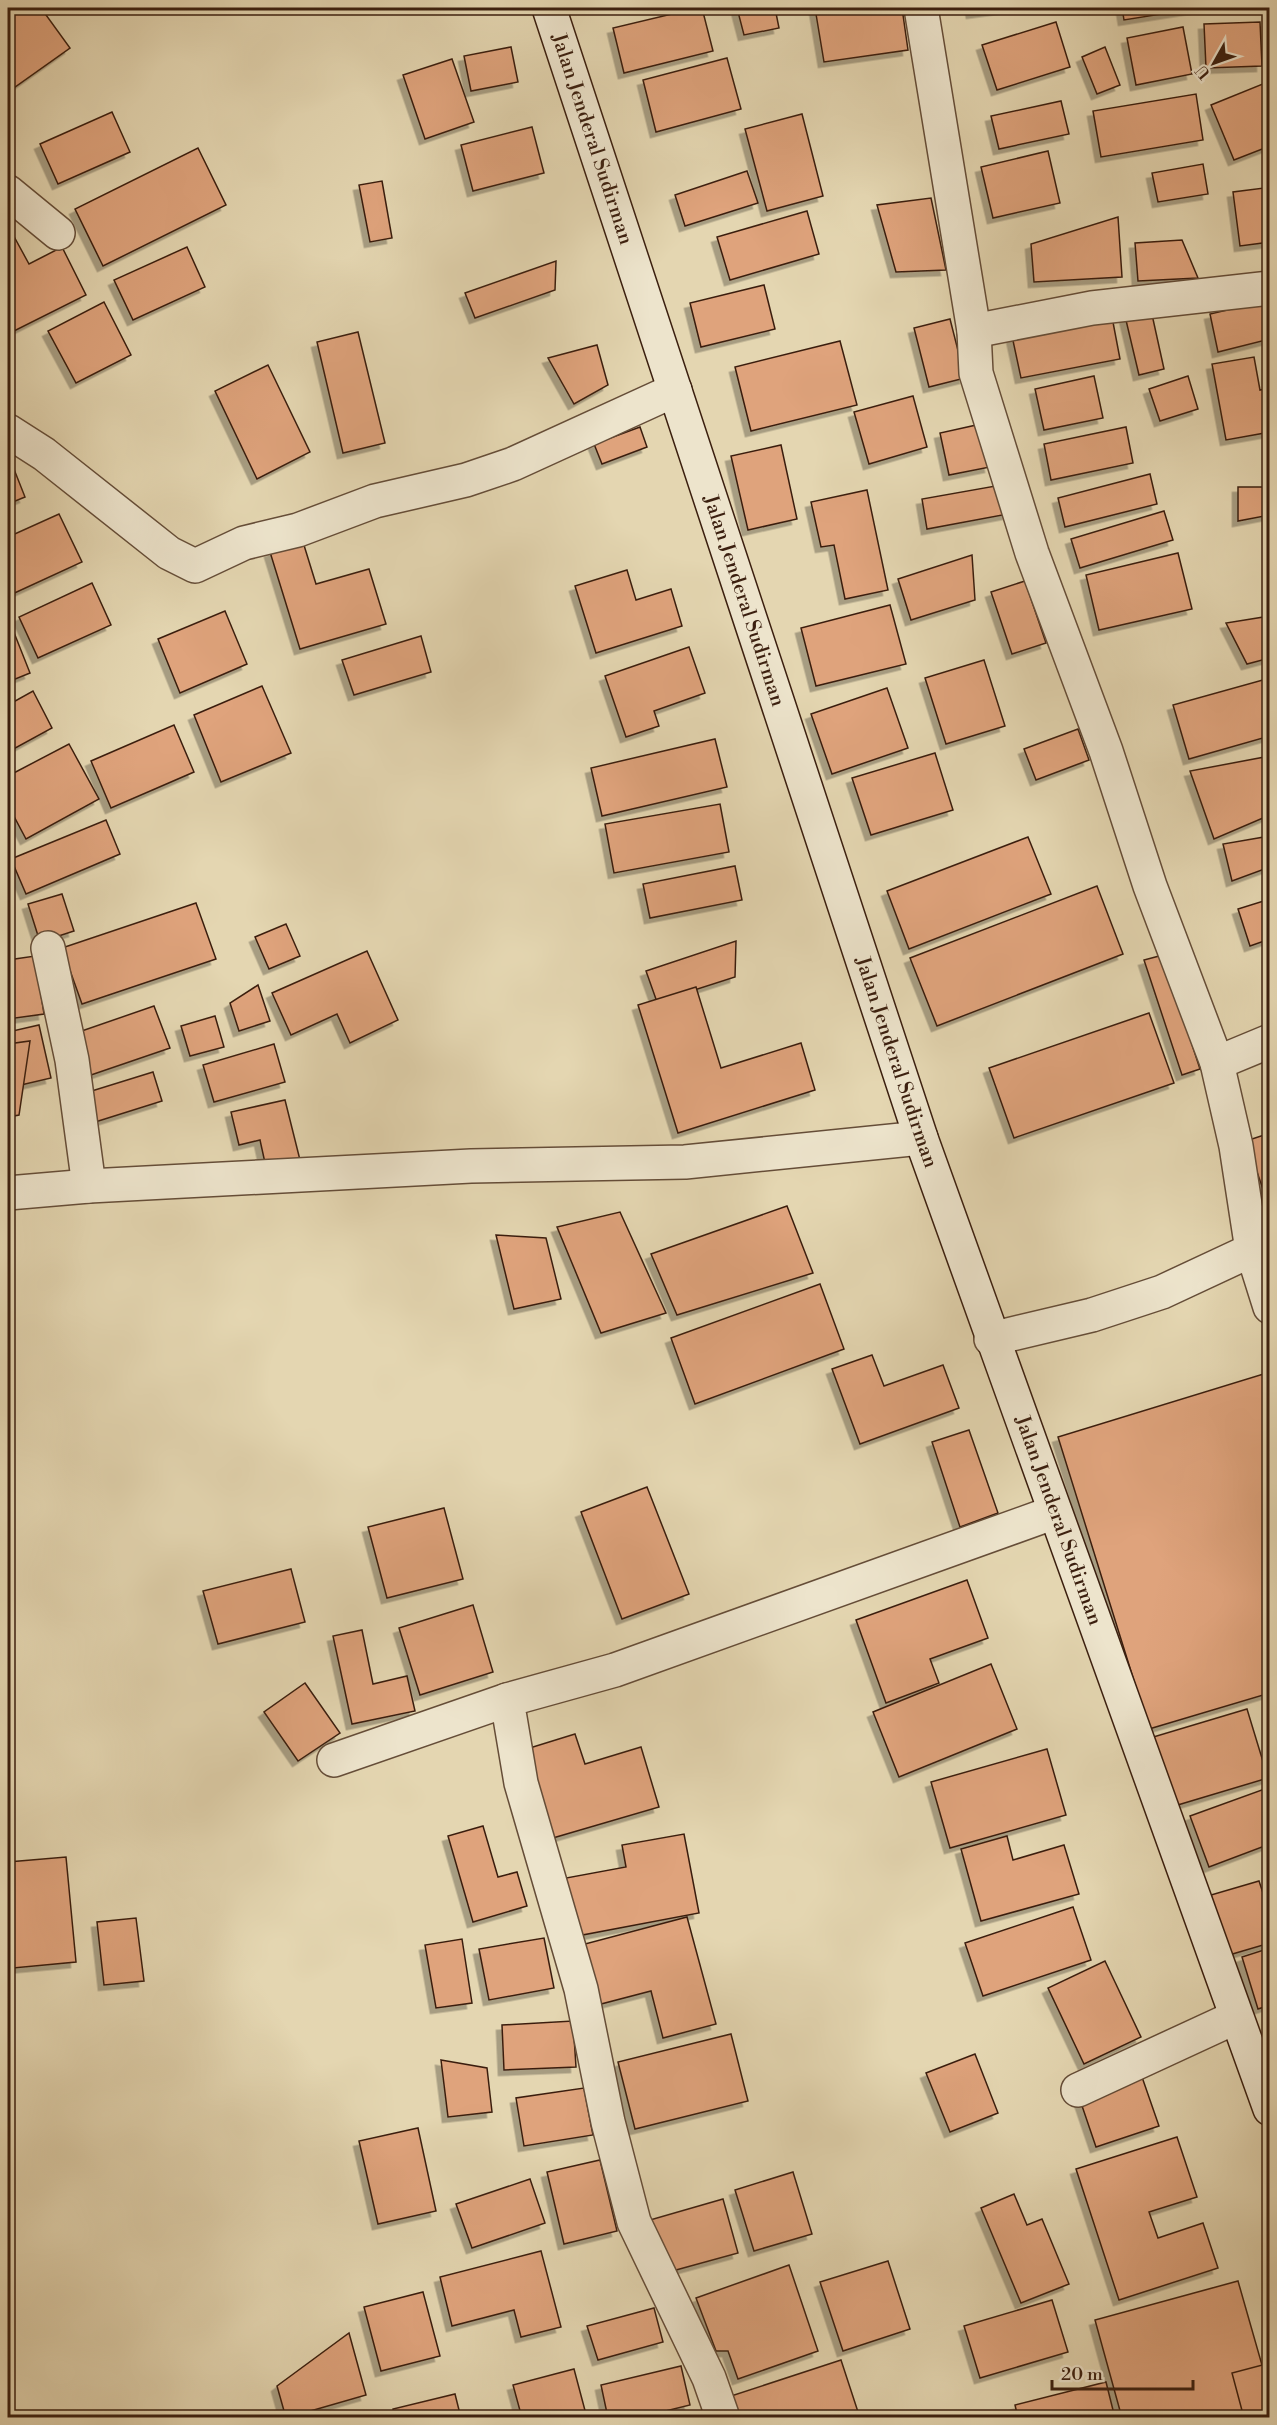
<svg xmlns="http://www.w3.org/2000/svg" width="1277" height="2425" viewBox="0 0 1277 2425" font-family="'Libre Bodoni',serif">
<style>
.building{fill:#dfa37c;stroke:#3b1f0f;stroke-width:1.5;filter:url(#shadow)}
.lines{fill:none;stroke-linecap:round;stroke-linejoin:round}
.street-casing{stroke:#654d38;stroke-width:36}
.secondary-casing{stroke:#3b1f0f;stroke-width:36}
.street{stroke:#ede4cc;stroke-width:33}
.secondary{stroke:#ede4cc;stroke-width:33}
.labels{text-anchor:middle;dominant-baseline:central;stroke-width:5;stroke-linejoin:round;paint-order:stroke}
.street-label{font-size:20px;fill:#3b1f0f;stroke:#ede4cc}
</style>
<defs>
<filter id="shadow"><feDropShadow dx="-5.5" dy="5.5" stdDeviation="0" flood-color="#0004"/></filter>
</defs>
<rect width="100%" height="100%" fill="#e4d6b1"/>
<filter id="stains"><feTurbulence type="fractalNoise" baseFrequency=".00333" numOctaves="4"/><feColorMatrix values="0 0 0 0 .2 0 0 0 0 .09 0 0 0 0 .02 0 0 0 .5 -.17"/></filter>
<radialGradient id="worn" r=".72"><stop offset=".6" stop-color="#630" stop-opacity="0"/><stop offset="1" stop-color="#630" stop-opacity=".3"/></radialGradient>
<!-- building -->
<g class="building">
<path d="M24,8H41L70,48L8,92V19Z"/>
<path d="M697,8H702L713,51L624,73L613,28Z"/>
<path d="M737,8H775L779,28L744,35Z"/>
<path d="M815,8H902L908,50L824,62Z"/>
<path d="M971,8H1008L972,13Z"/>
<path d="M1122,8H1199L1124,20Z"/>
<path d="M1056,22L1070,67L997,90L982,45Z"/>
<path d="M1260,22L1262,66L1206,68L1204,24Z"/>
<path d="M1183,27L1192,74L1136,85L1127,38Z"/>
<path d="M511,47L518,82L471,91L464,56Z"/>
<path d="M1105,47L1120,85L1097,94L1082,57Z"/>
<path d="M727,58L741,109L656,132L643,80Z"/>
<path d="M452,59L474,122L425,139L403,75Z"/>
<path d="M1270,81V146L1234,160L1211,105Z"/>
<path d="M1196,94L1203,140L1101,157L1093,111Z"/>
<path d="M1061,101L1069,134L999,149L991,116Z"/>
<path d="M112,112L130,152L58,184L40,144Z"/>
<path d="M802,114L823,196L767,211L745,129Z"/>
<path d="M532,127L544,173L473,191L461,145Z"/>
<path d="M198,148L226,205L103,266L75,209Z"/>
<path d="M1048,151L1060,203L993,218L981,167Z"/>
<path d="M1203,164L1208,194L1158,202L1152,173Z"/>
<path d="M747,171L758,203L685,226L675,195Z"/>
<path d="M382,181L392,238L370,242L359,185Z"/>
<path d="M1264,188L1270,242L1240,246L1233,192Z"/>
<path d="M931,198L946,270L896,272L877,205Z"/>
<path d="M807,211L819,254L730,280L717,237Z"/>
<path d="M1118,217L1122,277L1034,282L1031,244Z"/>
<path d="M11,231L29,264L62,247L86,295L8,334V233Z"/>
<path d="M1182,240L1198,278L1138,281L1135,243Z"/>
<path d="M187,247L205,287L133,320L114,280Z"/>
<path d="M556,261L555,290L475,318L465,293Z"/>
<path d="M764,285L775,329L701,347L690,303Z"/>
<path d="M1270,300V339L1218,352L1210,314Z"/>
<path d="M104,302L131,355L76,383L48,331Z"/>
<path d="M1151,310L1164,369L1139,375L1125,316Z"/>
<path d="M1112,317L1120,359L1021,378L1012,336Z"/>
<path d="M950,319L965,378L929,387L914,328Z"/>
<path d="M358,332L385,443L343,453L317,342Z"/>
<path d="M840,341L857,405L751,431L735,367Z"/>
<path d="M597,345L608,385L574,404L548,358Z"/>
<path d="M1254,357L1260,390L1270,388V432L1226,440L1212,364Z"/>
<path d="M268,365L310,452L257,479L215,391Z"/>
<path d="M1094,376L1103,418L1044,430L1035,389Z"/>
<path d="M1188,376L1198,409L1160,421L1149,389Z"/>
<path d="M913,396L927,447L869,464L854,412Z"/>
<path d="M981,424L990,467L949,475L940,433Z"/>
<path d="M640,427L647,447L602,464L594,444Z"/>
<path d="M1126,427L1133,463L1051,480L1044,444Z"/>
<path d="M781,445L797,519L748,530L731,456Z"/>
<path d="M8,454L25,497L8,504Z"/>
<path d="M1150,474L1157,504L1065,527L1058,498Z"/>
<path d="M1001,485L1008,514L927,529L922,499Z"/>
<path d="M1238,487H1270V515L1238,521Z"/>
<path d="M867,490L888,590L845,599L834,545L821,547L811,502Z"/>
<path d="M1164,511L1173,540L1080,568L1071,539Z"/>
<path d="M59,514L82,562L8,596V537Z"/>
<path d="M303,542L316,584L369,569L386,624L300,649L270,552Z"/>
<path d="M1178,553L1192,609L1099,630L1086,575Z"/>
<path d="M972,555L975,600L911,620L898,579Z"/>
<path d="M627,570L636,600L671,589L682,626L596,653L575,586Z"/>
<path d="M1025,581L1046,643L1012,654L991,592Z"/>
<path d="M92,583L111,625L38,658L19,617Z"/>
<path d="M890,605L906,664L816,686L801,628Z"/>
<path d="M225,611L247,664L180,693L158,639Z"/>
<path d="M1270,616V658L1247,664L1226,623Z"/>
<path d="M13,630L30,673L8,682V632Z"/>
<path d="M421,636L431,672L354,695L342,660Z"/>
<path d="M689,647L705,693L654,711L659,726L626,737L605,676Z"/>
<path d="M984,660L1005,726L946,744L925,678Z"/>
<path d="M1270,678V736L1189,759L1173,705Z"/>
<path d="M262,686L291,753L221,782L194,715Z"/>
<path d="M887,688L908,748L832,774L811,714Z"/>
<path d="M33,691L52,728L8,752V705Z"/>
<path d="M174,725L194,772L111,808L91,761Z"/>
<path d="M1078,729L1089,760L1036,780L1024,749Z"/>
<path d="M715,739L727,787L602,816L591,768Z"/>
<path d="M69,744L99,799L26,839L8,805V776Z"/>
<path d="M935,753L953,810L871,835L852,778Z"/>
<path d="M1270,756V815L1214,839L1190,771Z"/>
<path d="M720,804L729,852L614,873L605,824Z"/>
<path d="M106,820L120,854L26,894L11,859Z"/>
<path d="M1270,836V867L1232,881L1223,844Z"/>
<path d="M1028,837L1051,894L909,949L887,891Z"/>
<path d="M735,866L742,900L650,918L643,884Z"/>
<path d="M1097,886L1123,954L937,1026L910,958Z"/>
<path d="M62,894L74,931L40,942L28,904Z"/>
<path d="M1270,899V939L1250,946L1238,909Z"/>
<path d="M196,903L216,959L82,1004L62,948Z"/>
<path d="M286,924L300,956L269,969L255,937Z"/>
<path d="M736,941L735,977L657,1002L646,971Z"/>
<path d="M367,951L398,1020L350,1043L337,1014L291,1035L272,993Z"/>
<path d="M1163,955L1200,1069L1182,1075L1144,960Z"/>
<path d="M35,956L44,1014L8,1019V960Z"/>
<path d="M258,985L270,1021L239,1031L230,1003Z"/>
<path d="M696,987L721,1068L801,1043L815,1090L678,1133L638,1005Z"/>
<path d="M154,1006L170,1048L88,1076L73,1034Z"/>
<path d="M1149,1013L1174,1083L1014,1138L989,1068Z"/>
<path d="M215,1016L224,1047L190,1056L181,1026Z"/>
<path d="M39,1025L51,1078L8,1088V1032Z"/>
<path d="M30,1041L19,1115L8,1117V1044Z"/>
<path d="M274,1044L285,1082L214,1102L203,1065Z"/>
<path d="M153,1072L162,1101L92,1123L82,1094Z"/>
<path d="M285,1100L301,1164L267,1172L260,1140L239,1145L231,1112Z"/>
<path d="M1270,1133V1187L1263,1189L1246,1141Z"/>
<path d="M787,1206L813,1273L677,1315L651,1254Z"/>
<path d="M620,1212L666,1313L601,1333L557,1227Z"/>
<path d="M496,1235L546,1238L561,1299L514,1309Z"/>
<path d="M820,1284L844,1349L695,1404L671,1338Z"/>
<path d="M872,1355L884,1386L943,1365L959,1408L860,1444L832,1369Z"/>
<path d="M1270,1372V1693L1149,1729L1058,1437Z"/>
<path d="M969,1430L998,1513L960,1527L932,1442Z"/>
<path d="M647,1487L689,1594L622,1619L581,1512Z"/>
<path d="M444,1508L463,1579L387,1598L368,1527Z"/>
<path d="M291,1569L305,1622L218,1644L203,1591Z"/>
<path d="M967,1580L988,1638L930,1659L939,1683L886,1703L856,1620Z"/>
<path d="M473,1605L493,1672L420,1695L399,1628Z"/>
<path d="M362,1630L373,1684L407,1676L415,1711L352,1724L333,1636Z"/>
<path d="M991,1664L1017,1729L899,1777L873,1712Z"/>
<path d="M305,1683L340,1733L298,1761L264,1712Z"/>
<path d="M1247,1709L1268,1778L1171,1807L1150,1738Z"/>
<path d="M575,1734L585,1764L641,1747L659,1807L546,1840L520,1751Z"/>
<path d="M1047,1749L1066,1815L950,1848L931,1782Z"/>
<path d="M1270,1787V1844L1209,1867L1190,1816Z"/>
<path d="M483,1826L498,1877L517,1872L527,1906L473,1922L448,1836Z"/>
<path d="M684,1834L699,1913L577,1936L566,1878L626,1867L622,1845Z"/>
<path d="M1007,1836L1013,1860L1064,1845L1079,1894L981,1921L961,1849Z"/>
<path d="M66,1857L76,1962L13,1968L8,1909V1862Z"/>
<path d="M1259,1881L1270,1914V1943L1229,1955L1211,1895Z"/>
<path d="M1073,1907L1091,1960L983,1996L965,1943Z"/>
<path d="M687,1917L716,2024L663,2038L651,1991L601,2004L585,1944Z"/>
<path d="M136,1918L144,1981L104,1985L97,1922Z"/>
<path d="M544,1938L554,1988L489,2000L479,1949Z"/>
<path d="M462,1939L472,2003L436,2008L425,1945Z"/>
<path d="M1270,1948V2005L1258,2009L1242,1957Z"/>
<path d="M1105,1961L1141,2037L1084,2064L1048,1988Z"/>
<path d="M573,2021L576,2067L504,2070L502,2025Z"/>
<path d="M731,2034L748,2101L635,2129L618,2062Z"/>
<path d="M975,2054L998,2113L950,2132L926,2073Z"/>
<path d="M441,2060L487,2068L492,2112L448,2117Z"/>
<path d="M1142,2077L1159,2126L1096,2147L1079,2097Z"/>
<path d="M584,2088L593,2135L524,2146L516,2098Z"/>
<path d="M418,2128L436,2211L378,2224L359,2141Z"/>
<path d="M1177,2137L1197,2197L1149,2212L1158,2238L1203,2223L1218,2268L1119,2300L1076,2169Z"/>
<path d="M600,2160L617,2231L564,2244L547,2172Z"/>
<path d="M793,2172L812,2234L754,2251L735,2190Z"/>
<path d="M530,2179L545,2223L472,2248L456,2204Z"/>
<path d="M1014,2194L1027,2225L1042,2219L1069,2284L1021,2303L981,2208Z"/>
<path d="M723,2199L738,2253L665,2273L650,2220Z"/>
<path d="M541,2251L561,2327L521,2337L514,2310L452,2326L440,2277Z"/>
<path d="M888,2261L910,2329L843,2351L820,2282Z"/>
<path d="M789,2265L818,2351L738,2379L728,2351H716L696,2298Z"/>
<path d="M1238,2281L1270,2393V2418H1122L1095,2320Z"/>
<path d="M423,2292L440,2356L381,2371L364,2307Z"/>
<path d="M1052,2300L1068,2352L980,2378L964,2326Z"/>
<path d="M654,2308L663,2342L598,2360L587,2326Z"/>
<path d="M349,2333L366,2395L286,2418L277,2386Z"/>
<path d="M841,2360L860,2418H732L725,2398Z"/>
<path d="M1270,2363V2418H1244L1232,2373Z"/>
<path d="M681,2366L690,2405L637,2418H608L601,2385Z"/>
<path d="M574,2369L587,2418H522L513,2385Z"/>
<path d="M1106,2382L1115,2418H1018L1015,2405Z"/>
<path d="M455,2394L461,2418H395L393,2409Z"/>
</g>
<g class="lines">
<!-- street casing -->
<g class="street-casing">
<g id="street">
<path d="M921,8L974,331L976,373L1032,553L1106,751L1150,886L1217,1063L1236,1146L1252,1250L1270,1307"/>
<path d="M8,192L58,233"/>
<path d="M974,331L1092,308L1270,288"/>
<path d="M8,431L44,454L169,553L195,566L244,543L298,530L375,501L466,480L513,464L675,390"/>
<path d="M48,948L72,1060L89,1186"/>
<path d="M1217,1063L1270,1041"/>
<path d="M8,1193L89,1186L471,1166L685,1162L921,1138"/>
<path d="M991,1339L1092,1315L1162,1292L1252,1250"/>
<path d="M334,1760L507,1700"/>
<path d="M1078,2090L1236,2017"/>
<path d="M723,2418L709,2378L634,2222L608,2122L581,1989L521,1783L507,1700L615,1670L1055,1512"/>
</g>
</g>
<!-- secondary casing -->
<g class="secondary-casing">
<g id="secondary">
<path id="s1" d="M549,8L921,1138L1270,2109"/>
</g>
</g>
<!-- street -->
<use href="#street" class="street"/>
<!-- secondary -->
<use href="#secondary" class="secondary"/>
</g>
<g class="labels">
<!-- street labels -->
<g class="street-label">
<text stroke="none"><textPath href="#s1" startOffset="138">Jalan Jenderal Sudirman</textPath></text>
<text stroke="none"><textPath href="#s1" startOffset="624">Jalan Jenderal Sudirman</textPath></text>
<text stroke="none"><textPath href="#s1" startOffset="1110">Jalan Jenderal Sudirman</textPath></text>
<text stroke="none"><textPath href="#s1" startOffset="1596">Jalan Jenderal Sudirman</textPath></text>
</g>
</g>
<!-- margin -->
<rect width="1277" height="2425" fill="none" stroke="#e4d6b1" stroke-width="30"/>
<rect x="9" y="9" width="1259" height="2407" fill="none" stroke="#3b1f0f" stroke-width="3"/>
<rect x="15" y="15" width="1247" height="2395" fill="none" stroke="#3b1f0f" stroke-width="1.5"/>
<!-- north arrow -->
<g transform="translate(1214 63) rotate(230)" stroke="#ede4cc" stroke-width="4.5" paint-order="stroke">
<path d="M0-4.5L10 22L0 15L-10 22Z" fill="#3b1f0f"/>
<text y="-9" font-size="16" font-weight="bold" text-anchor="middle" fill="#3b1f0f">U</text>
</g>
<!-- scale -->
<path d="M1052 2380v9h141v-9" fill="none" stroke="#3b1f0f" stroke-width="3"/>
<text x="1061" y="2380" font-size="18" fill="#3b1f0f" stroke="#ede4cc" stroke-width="4.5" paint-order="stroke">20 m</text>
<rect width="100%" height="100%" filter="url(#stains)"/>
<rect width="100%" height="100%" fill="url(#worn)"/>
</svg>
